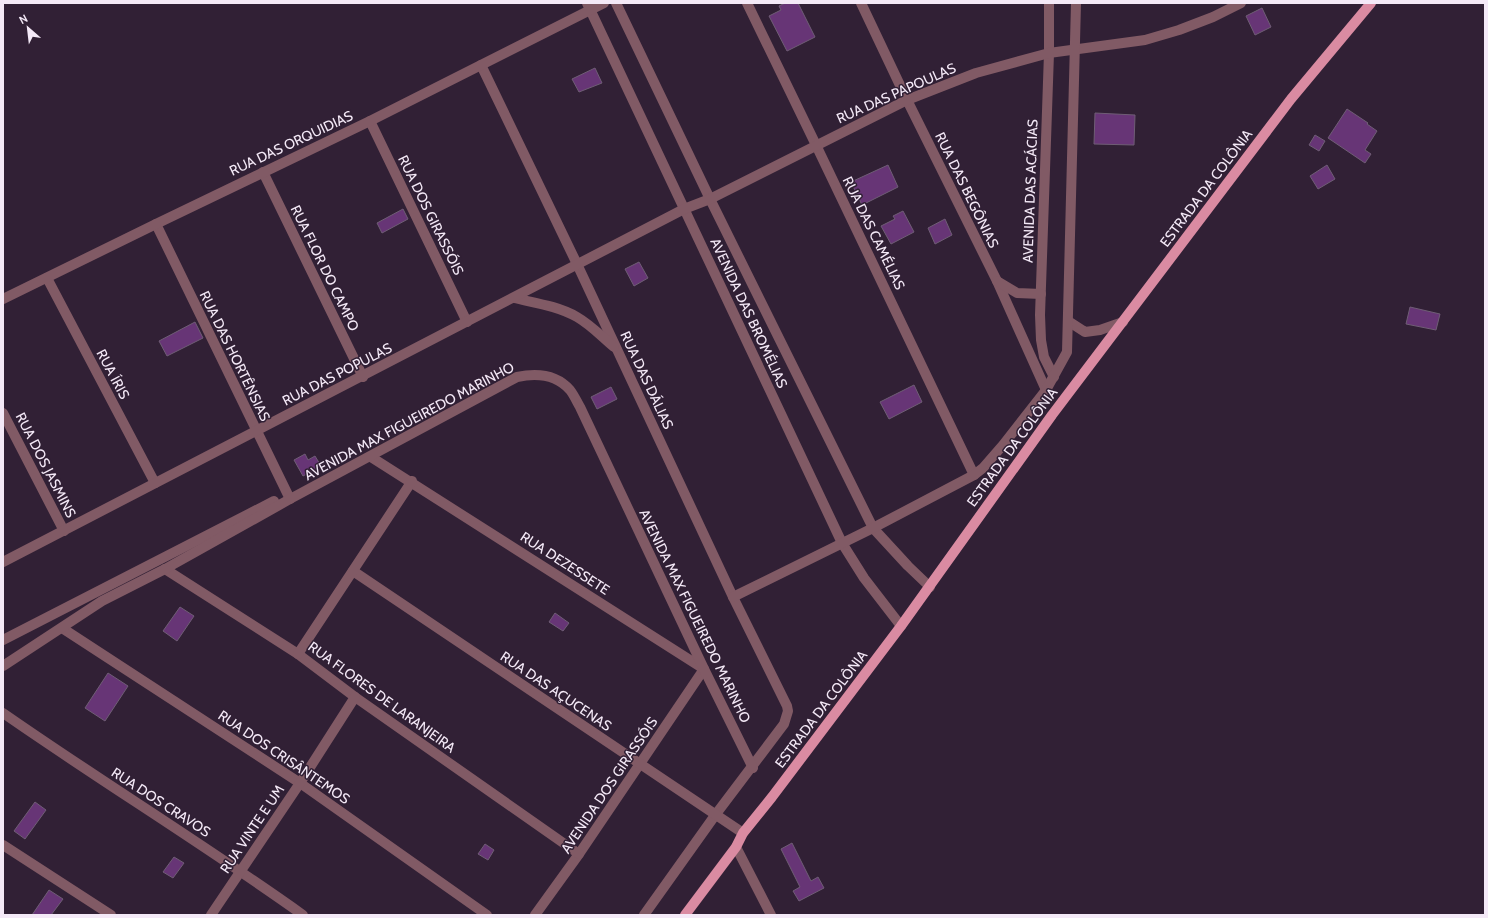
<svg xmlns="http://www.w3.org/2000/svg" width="1488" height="918" viewBox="0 0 1488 918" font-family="Cabin,sans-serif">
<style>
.building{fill:#673576;stroke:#6f5d75}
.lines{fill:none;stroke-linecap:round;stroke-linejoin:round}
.minor{stroke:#815a65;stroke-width:10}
.major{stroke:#da8ba2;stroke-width:10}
.labels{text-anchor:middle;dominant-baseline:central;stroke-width:3;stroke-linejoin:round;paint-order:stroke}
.street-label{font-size:14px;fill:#f4e9f7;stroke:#312035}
</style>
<rect width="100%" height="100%" fill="#312035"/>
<!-- building -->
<g class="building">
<path d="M785,3H798L815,37L787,51L769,16L781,10L779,6Z"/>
<path d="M1262,8L1271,27L1255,35L1246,16Z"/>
<path d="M595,68L602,83L579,92L572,79Z"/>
<path d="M1347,109L1368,123L1367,124L1377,131L1365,150L1371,154L1365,163L1328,138Z"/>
<path d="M1095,113L1135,115L1134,145L1094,144Z"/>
<path d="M1315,135L1325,141L1319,151L1309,145Z"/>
<path d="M888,165L898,187L862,205L851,182Z"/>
<path d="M1327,165L1335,179L1318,189L1310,176Z"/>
<path d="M403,209L408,219L382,233L377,223Z"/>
<path d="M903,211L914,232L891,244L881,226L895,219L893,216Z"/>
<path d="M945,219L952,235L935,244L928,228Z"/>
<path d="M639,262L648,278L634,286L625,269Z"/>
<path d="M1410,307L1440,314L1436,330L1406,324Z"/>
<path d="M195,322L203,338L167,356L159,341Z"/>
<path d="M914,385L922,402L889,419L880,402Z"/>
<path d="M611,387L617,399L597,409L591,397Z"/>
<path d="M305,454L308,460L315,456L321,466L303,476L294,460Z"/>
<path d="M180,607L194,616L177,641L163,631Z"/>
<path d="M555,613L569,623L563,631L549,622Z"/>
<path d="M108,673L128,686L105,721L85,708Z"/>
<path d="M35,802L46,810L25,839L14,831Z"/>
<path d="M792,843L811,881L818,877L824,888L799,901L793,891L800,887L781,849Z"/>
<path d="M485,844L494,850L488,860L478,854Z"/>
<path d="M174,857L184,863L173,878L163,872Z"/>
<path d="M49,890L63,899L51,915H32Z"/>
</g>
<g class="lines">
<!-- minor -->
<g class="minor">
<path d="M587,3L842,543L864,578L901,626"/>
<path d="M616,3L710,199L873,528L908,566L930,587"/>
<path d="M747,3L816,145L974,475"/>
<path d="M861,3L907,100L997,281L1046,390"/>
<path d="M1049,3V53L1040,315L1041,340L1044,357L1054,377"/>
<path d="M481,65L577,264L733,597L787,706L788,711L784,724L716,814L644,915"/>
<path d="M370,121L467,322"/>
<path d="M263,172L363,377"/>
<path d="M156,224L290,499"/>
<path d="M47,278L155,483"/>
<path d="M997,281L1017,293L1041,294"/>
<path d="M514,298C535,303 558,306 577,317C591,325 602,337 614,347"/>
<path d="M3,299L156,224L370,121L604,3"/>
<path d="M1068,321L1085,332L1100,330L1123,322"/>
<path d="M3,413L64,531"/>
<path d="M371,457L704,669L579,854L535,915"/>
<path d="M3,562L684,209L710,199L907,100L976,73L1049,53L1145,40L1179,30L1213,17L1241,3"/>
<path d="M165,569L298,654L355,697L579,854"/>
<path d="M353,571L743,833"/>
<path d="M733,597L873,528L974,475L983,468L1003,445L1046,390L1067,352L1076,3"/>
<path d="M62,628L300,783L487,915"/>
<path d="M3,640L274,501"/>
<path d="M298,654L412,481"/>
<path d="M3,666L102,601L165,569L290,499L517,377C536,373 556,374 570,390C574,395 577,402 580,407L704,669L753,768"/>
<path d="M3,713C102,782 205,845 303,915"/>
<path d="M3,845L111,915"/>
<path d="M736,847L771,915"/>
<path d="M211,915L300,783L355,697"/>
</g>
<!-- major -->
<path class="major" d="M685,915L736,847L743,833L772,797L901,626L1052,415L1291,99L1371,3"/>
</g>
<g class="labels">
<!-- street labels -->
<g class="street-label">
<text transform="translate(896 93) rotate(-24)">RUA DAS PAPOULAS</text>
<text transform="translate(291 143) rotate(-25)">RUA DAS ORQUIDIAS</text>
<text transform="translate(1206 188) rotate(-53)">ESTRADA DA COLÔNIA</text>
<text transform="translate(967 190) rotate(64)">RUA DAS BEGÔNIAS</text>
<text transform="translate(1030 191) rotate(-88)">AVENIDA DAS ACÁCIAS</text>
<text transform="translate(431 215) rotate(64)">RUA DOS GIRASSÓIS</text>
<text transform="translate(874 233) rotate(64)">RUA DAS CAMÉLIAS</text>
<text transform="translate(325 268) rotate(64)">RUA FLOR DO CAMPO</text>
<text transform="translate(749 313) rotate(65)">AVENIDA DAS BROMÉLIAS</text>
<text transform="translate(235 356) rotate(64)">RUA DAS HORTÊNSIAS</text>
<text transform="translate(113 374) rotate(62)">RUA ÍRIS</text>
<text transform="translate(337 374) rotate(-27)">RUA DAS POPULAS</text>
<text transform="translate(647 380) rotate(65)">RUA DAS DÁLIAS</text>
<text transform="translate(409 421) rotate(-28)">AVENIDA MAX FIGUEIREDO MARINHO</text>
<text transform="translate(1012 447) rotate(-54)">ESTRADA DA COLÔNIA</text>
<text transform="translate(46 465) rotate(63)">RUA DOS JASMINS</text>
<text transform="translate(565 563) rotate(33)">RUA DEZESSETE</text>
<text transform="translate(695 616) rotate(64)">AVENIDA MAX FIGUEIREDO MARINHO</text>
<text transform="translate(556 691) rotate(34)">RUA DAS AÇUCENAS</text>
<text transform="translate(382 697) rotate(36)">RUA FLORES DE LARANJEIRA</text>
<text transform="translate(821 709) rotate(-53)">ESTRADA DA COLÔNIA</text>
<text transform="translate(284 757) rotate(34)">RUA DOS CRISÂNTEMOS</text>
<text transform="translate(609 785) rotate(-56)">AVENIDA DOS GIRASSÓIS</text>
<text transform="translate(161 802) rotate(33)">RUA DOS CRAVOS</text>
<text transform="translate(252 829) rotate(-56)">RUA VINTE E UM</text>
</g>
</g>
<!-- border -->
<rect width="1488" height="918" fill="none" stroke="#f4e9f7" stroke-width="8"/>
<!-- north arrow -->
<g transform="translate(28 28) rotate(332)" stroke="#312035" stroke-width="3" paint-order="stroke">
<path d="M0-3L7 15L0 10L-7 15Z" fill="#f4e9f7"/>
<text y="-6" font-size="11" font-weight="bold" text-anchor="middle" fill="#f4e9f7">N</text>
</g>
</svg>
